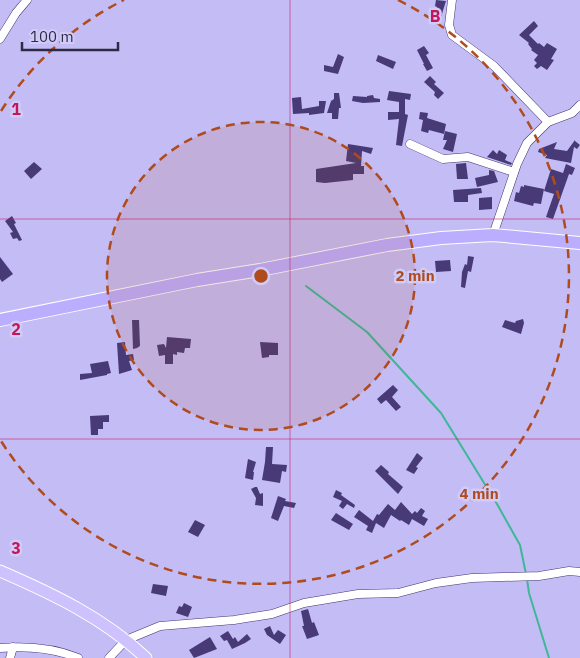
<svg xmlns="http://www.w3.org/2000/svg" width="580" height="658" viewBox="0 0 580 658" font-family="'IBM Plex Sans',sans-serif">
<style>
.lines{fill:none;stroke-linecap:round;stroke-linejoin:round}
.stream{stroke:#3fb796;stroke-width:2}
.building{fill:#473a77}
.minor-casing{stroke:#433572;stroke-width:9}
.primary-casing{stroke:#fff;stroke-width:13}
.trunk-casing{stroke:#fff;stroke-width:14}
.minor{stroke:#fff;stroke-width:8}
.primary{stroke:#cdc2fe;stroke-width:11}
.trunk{stroke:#bcaefe;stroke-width:12}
.grid{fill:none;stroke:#c2185b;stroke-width:1;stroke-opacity:0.55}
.ring{fill:none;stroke:#b04b1d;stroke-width:2.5;stroke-dasharray:9 6}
.grid-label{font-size:16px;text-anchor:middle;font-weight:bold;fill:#c2185b;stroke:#d1cbf7;stroke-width:5;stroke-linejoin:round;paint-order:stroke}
.centre{fill:#b04b1d;stroke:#d1cbf7;stroke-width:2.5}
.ring-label{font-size:15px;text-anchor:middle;font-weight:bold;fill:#b04b1d;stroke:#d1cbf7;stroke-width:5;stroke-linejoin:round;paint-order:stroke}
</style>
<rect width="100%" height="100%" fill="#c4bcf5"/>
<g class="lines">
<!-- stream -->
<g class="stream">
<path d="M306,286L367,332L441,413L497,504L520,545L526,574"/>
<path d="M527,579L529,593L549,658"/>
</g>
</g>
<!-- building -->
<g class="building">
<path d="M436,0L446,1L441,17L435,15L437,7L435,6Z"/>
<path d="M534,21L538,26L529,35L538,44L539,43L544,47L547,43L557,49L551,59L554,60L547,70L541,66L537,69L534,66L537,63L534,60L538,55L531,50L532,49L528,44L529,43L519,35Z"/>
<path d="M424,46L429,53L426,55L433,68L427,71L423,64H424L417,50Z"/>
<path d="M338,54L344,57L338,74L324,71V65L333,67Z"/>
<path d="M378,55L396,62L393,69L376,61Z"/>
<path d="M430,76L436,82L434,84L444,93L438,99L434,95L435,92L424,82Z"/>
<path d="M389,91L411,94L410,100L405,99V114L408,115L402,146L396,145L399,119L388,120V112H399V102L387,100Z"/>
<path d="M334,93H339L341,108H339L338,119H332V113H327L331,101L334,99Z"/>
<path d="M373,95L374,98L380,99V102L363,103L352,101L353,96L367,97V96Z"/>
<path d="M301,97L302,109L319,106V101H326L324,113L309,115V113L293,114L292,98Z"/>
<path d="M420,112L428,113L427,118L446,124L444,134L429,130L428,133L421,131L423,120L419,119Z"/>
<path d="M445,131L457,134L453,152L443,149L447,140H443Z"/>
<path d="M575,140V141L580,145L577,149L574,147L571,163L545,158L547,155L538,152L539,149L557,142L554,149L567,151Z"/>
<path d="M348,144L373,148L371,154L362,151L361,166H364V174H353V180L325,183L316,182V169L356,163L346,161Z"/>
<path d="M493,150L497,154L499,150L507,155L505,160L512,163L511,165L487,157Z"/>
<path d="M34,162L42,169L31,179L24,171Z"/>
<path d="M466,163L468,179H457L456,164Z"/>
<path d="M566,164L575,168L572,175L569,174L553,219L546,217L554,194L544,191L551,169L563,173Z"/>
<path d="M489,170L494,171L498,182L477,187L475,178L489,175Z"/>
<path d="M524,185L544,189L541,204L534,203L533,206L514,201L516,192L519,193L521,186L524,187Z"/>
<path d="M481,188L482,193L468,195V202H454L453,190Z"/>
<path d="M492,197V209L479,210V198Z"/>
<path d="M12,216L16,223L14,224L22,240L19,241L17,238L13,239L10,233L13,232L5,221Z"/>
<path d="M468,256L474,257L471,272L468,271L465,288L461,287L462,272L465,264L467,265Z"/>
<path d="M0,257L13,274L2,282L0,279Z"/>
<path d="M450,260L451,271L436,272L435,261Z"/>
<path d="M523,319L524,323L521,334L502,327L505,320L515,323L516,321Z"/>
<path d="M132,320H139L140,346L137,348L133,349Z"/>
<path d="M167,337L191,339L190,348H185L184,353L177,352V355L173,354V364H165V355L159,356L157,345L164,344L166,348Z"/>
<path d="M125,342L126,355L133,354L134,360L129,361L132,370L119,374L117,343Z"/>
<path d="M260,342L278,343V355H269V357L262,358Z"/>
<path d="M108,361L111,373L107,374V375L80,380V374L92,373L90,364Z"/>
<path d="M393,385L398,390L392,397L401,407L396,411L386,400L381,404L377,399Z"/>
<path d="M109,415V422H103V429H98V435H91L90,416Z"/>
<path d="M266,447H273L272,464L287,465L286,472L282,471L280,483L262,480L265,462Z"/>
<path d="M417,453L423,458L416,467L418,468L414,474L406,470Z"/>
<path d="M248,459L256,462L253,472H254L253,480L245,478Z"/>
<path d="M381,465L389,472L388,474L403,487L398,494L375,471Z"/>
<path d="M255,487H257L260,494L263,493V506L255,505L256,498L251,489Z"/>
<path d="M336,490L342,493L341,495L355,505L354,508L347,504L343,509L339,506L342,501L333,497Z"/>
<path d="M278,496L286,499L285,501L296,503L294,508L284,506L278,521L271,518Z"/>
<path d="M401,502L412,514L415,511L417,513L421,508L425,511L422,516L428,519L424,526L412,519L409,525L401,520L400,521L391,515L384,528L376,523L372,533L366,530L368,526L354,517L359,510L373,521L377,514L379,515L388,504L395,510Z"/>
<path d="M336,513L353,524L349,530L331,520Z"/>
<path d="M195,520L205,525L198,537L188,532Z"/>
<path d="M153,584L168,586L166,596L151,593Z"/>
<path d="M184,603L192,607L188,617L176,613L179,606L182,607Z"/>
<path d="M308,609L312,623L314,622L319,635L307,639L302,626H304L301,611Z"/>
<path d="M270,626L274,635L278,630L286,635L280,644L267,635L264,629Z"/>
<path d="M228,631L233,639L235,637L238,642L247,634L251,639L245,643L232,649L227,640L224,641L220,636Z"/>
<path d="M210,637L217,649L194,658L189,650Z"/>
</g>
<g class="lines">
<!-- minor casing -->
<g class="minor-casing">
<g id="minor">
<path d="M452,0L449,25L452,35L494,66L548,122L527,143L517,164L493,235"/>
<path d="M0,39L16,13L27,0"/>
<path d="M548,122L572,113L580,105"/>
<path d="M410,144L443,159L468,157L514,172"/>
<path d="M0,648C26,646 54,648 78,658"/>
<path d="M10,658L13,647"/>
<path d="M109,658L126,640L160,626L234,620L272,614L304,603L358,594L398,593L436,583L472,578L539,576L569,571L580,572"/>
</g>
</g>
<!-- primary casing -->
<g class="primary-casing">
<path id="primary" d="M0,571C53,594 104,618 146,658"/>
</g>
<!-- trunk casing -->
<g class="trunk-casing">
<path id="trunk" d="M0,320L197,280L260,270L387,245L441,238L493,235L580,243"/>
</g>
<!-- minor -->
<use href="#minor" class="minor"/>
<!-- primary -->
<use href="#primary" class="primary"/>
<!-- trunk -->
<use href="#trunk" class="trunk"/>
</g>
<!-- grid -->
<path class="grid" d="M290,0V658M0,219H580M0,439H580"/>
<!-- distance rings -->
<circle cx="261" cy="276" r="154" fill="#b04b1d" fill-opacity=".12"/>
<g class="ring">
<circle cx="261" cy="276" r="154"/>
<path d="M1 111A308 308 0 0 1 124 0M398 0A308 308 0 1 1 1 441"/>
</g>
<g class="grid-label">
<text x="435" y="22">B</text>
<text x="16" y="115">1</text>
<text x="16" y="335">2</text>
<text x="16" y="554">3</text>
</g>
<circle cx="261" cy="276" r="8" class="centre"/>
<g class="ring-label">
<text x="415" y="281">2 min</text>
<text x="479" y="499">4 min</text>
</g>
<!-- scale -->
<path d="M22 42v8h96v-8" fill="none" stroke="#2e2945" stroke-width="2.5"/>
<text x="30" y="42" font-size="15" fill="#2e2945" stroke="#d1cbf7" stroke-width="4" paint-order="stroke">100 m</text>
</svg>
